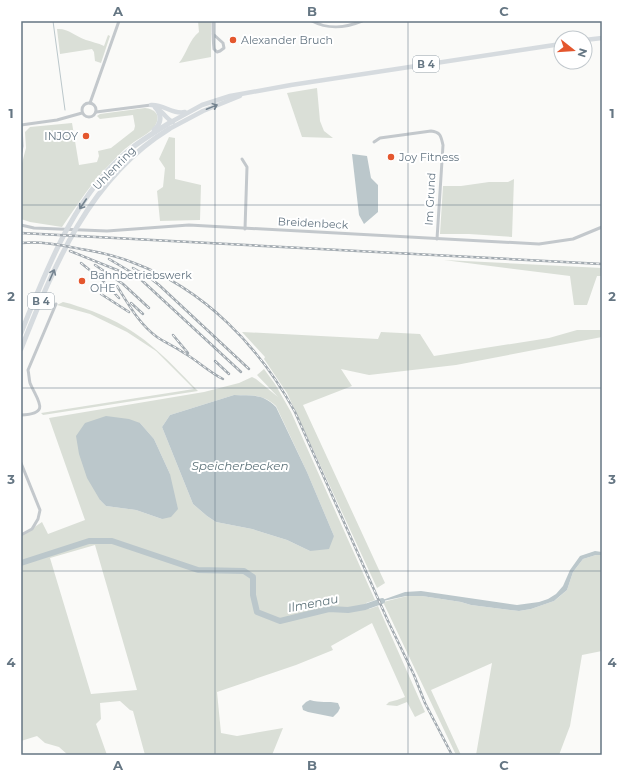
<svg xmlns="http://www.w3.org/2000/svg" width="623" height="776" viewBox="0 0 623 776" font-family="Montserrat,sans-serif">
<style>
.green{fill:#dadfd7;fill-rule:evenodd}
.water{fill:#bbc7cb}
.lines{fill:none;stroke-linecap:round;stroke-linejoin:round}
.stream{stroke:#bbc7cb;stroke-width:1}
.river{stroke:#bbc7cb;stroke-width:6}
.minor{stroke:#c3c8cc;stroke-width:3}
.primary{stroke:#d6dbdf;stroke-width:4.5}
.trunk{stroke:#d6dbdf;stroke-width:5}
.rail-casing{stroke:#a2aab0;stroke-width:2.5}
.rail{stroke:#fff;stroke-width:1;stroke-dasharray:3;stroke-linecap:butt}
.oneway{stroke:#768591}
.grid{fill:none;stroke:#657683;stroke-width:1;stroke-opacity:0.55}
.poi-dot{fill:#e4572e;stroke:#fff;stroke-width:1.5}
.labels{text-anchor:middle;dominant-baseline:central;stroke-width:4;stroke-linejoin:round;paint-order:stroke}
.shield{fill:#fff;stroke:#939fa8;stroke-width:1}
.shield-label{font-size:10px;font-weight:bold;fill:#657683}
.poi-label{font-size:11px;fill:#657683;stroke:#fff;text-anchor:start}
.street-label{font-size:11px;fill:#657683;stroke:#fff}
.water-label{font-size:12px;font-style:italic;fill:#60757c;stroke:#fff}
.neatline{fill:none;stroke:#657683;stroke-width:1.5}
.grid-label{font-size:13px;text-anchor:middle;font-weight:bold;fill:#657683}
</style>
<rect width="100%" height="100%" fill="#fafaf8"/>
<!-- green -->
<g class="green">
<path d="M198,21H211V57L179,63C187,53 189,40 199,32Z"/>
<path d="M57,29C68,28 75,36 86,40C92,42 98,43 104,46L108,35L110,36L101,63L95,61L94,52L92,49L60,54Z"/>
<path d="M317,88L320,121L324,131L333,138L302,137L287,93Z"/>
<path d="M145,108C154,109 161,114 156,124C152,133 138,138 130,145C123,150 117,157 110,164C92,182 77,205 62,227L30,222L21,219V167L26,148L25,132L30,127L72,123L79,165L97,162L99,156L98,151L111,148L134,130L135,126L133,115L100,119L97,116L100,114Z"/>
<path d="M169,137L175,138V179L201,185L200,220L160,221L157,191L163,187L165,168L159,159Z"/>
<path d="M514,179L512,237L469,234H440L443,186H461L489,182H508Z"/>
<path d="M444,260L602,268V276H597L587,305H574L570,276Z"/>
<path d="M63,302C73,304 82,308 92,311C141,330 163,355 198,391L43,415L41,413L194,389L156,351L127,332L90,314L57,305Z"/>
<path d="M577,330H602V337L456,365L369,375L341,369L352,386L303,405L385,583L377,588L287,393L264,359L265,357L242,332L378,339L381,332L420,334L434,356L549,338Z"/>
<path d="M264,369L275,384L291,412L375,600L366,603L369,609L378,606L425,712L415,717L407,702L397,706L386,705L389,702L397,700L405,697L372,623L331,646L333,650L296,665L217,692L221,733L237,736L283,728L272,755H145L133,711L130,710L120,701L100,703L101,719L96,724L107,755H68L59,747L45,743L37,736L21,741V536L42,522L48,534L85,520L49,418L204,392L239,383L252,377L256,379L278,397L257,375ZM234,395C252,396 262,393 276,406L307,472L334,536L310,551L287,540L252,529L216,522L207,516L193,504L162,427L170,415ZM140,423L154,439L170,474L162,519L136,510L106,506L100,500ZM95,545L137,690L91,694L50,558Z"/>
<path d="M596,555H602V651L582,655L570,726L559,755H476L492,663L431,690L461,755H456L383,602L407,596H422L461,602L471,605L519,611L531,609L554,601L559,597L567,590L573,572L583,559Z"/>
</g>
<!-- water -->
<g class="water">
<path d="M352,154L367,156L371,178L378,185V212L364,224L359,215Z"/>
<path d="M234,395C252,396 262,393 276,407L307,472L334,536L329,549L310,551L287,540L252,529L216,522L207,516L193,504L162,427L170,415Z"/>
<path d="M106,416L129,419L140,423L154,439L170,474L178,509L171,517L162,519L136,510L106,506L100,500L87,478L79,454L76,436L85,423Z"/>
<path d="M595,551L602,552V555H596L583,559L573,572L567,590L554,601L531,609L519,611L471,605L461,602L422,596H406L374,603L405,592L421,591L517,605L539,602L548,599L556,594L563,586L570,570L580,556Z"/>
<path d="M310,700C320,703 328,701 338,703L340,708L338,712L333,717L308,712L303,710L302,706L306,702Z"/>
</g>
<g class="lines">
<!-- stream -->
<path class="stream" d="M53,21L65,110"/>
<!-- river -->
<path class="river" d="M21,563L89,541H112L198,570L244,571L253,577V595L257,612L280,621L329,609L348,610L365,607L382,601"/>
<!-- minor -->
<g class="minor">
<path d="M213,21C213,30 213,40 214,49L217,52L220,51L224,48L223,43L213,34"/>
<path d="M312,21C329,30 345,28 362,21"/>
<circle cx="89" cy="110" r="7"/>
<path d="M90,103L119,21"/>
<path d="M96,112L151,105"/>
<path d="M21,125L57,120L82,113"/>
<path d="M374,142L380,138L431,131C441,132 441,137 443,145L437,239"/>
<path d="M21,152L22,146L21,125"/>
<path d="M242,159L247,167L245,229"/>
<path d="M21,225L34,228L107,231L189,225L539,244L573,239L602,227"/>
<path d="M21,415C52,414 37,400 30,383C29,379 29,374 28,370L56,304"/>
<path d="M21,463L40,510L38,519L32,529L21,535"/>
</g>
<!-- primary -->
<g class="primary">
<path d="M585,40L602,38"/>
<path d="M151,105C164,104 172,115 185,112"/>
<path d="M156,108C163,111 166,119 173,122"/>
<path d="M171,122L202,105L230,96L291,85L561,44"/>
<path d="M169,129L203,111L240,96"/>
</g>
<!-- trunk -->
<g class="trunk">
<path d="M154,130C162,123 162,114 155,107"/>
<path d="M21,333C47,268 76,191 133,147C145,138 158,130 171,122"/>
<path d="M21,349C54,266 89,178 169,129"/>
</g>
<!-- rail casing -->
<g class="rail-casing">
<g id="rail">
<path d="M21,233L602,264"/>
<path d="M21,243C42,241 61,245 81,249C99,252 117,256 134,263C204,289 260,347 295,412L388,621L414,675L425,703L452,755"/>
<path d="M70,251L122,272"/>
<path d="M109,259L136,275L241,372"/>
<path d="M81,263L102,280L119,298"/>
<path d="M95,265L123,284L149,308"/>
<path d="M133,268L150,278L159,285L249,369"/>
<path d="M117,286C129,305 139,324 157,337C166,343 176,347 184,353C198,361 209,372 223,379"/>
<path d="M101,294L129,312"/>
<path d="M131,303L143,314"/>
<path d="M173,335L188,353"/>
<path d="M215,361L229,374"/>
</g>
</g>
<!-- rail -->
<use href="#rail" class="rail"/>
</g>
<!-- one-way arrows -->
<defs><path id="oneway-shaft" d="M-6 0H5M1.5-3L5.5 0L1.5 3" fill="none" stroke-width="1.6" stroke-linecap="round" stroke-linejoin="round"/></defs>
<g class="oneway">
<use href="#oneway-shaft" transform="translate(212 107) rotate(-22)"/>
<use href="#oneway-shaft" transform="translate(83 204) rotate(124)"/>
<use href="#oneway-shaft" transform="translate(52 275) rotate(-66)"/>
</g>
<!-- grid -->
<path class="grid" d="M215,21V755M408,21V755M21,205H602M21,388H602M21,571H602"/>
<!-- markers -->
<g class="poi-dot">
<circle cx="233" cy="40" r="4"/>
<circle cx="86" cy="136" r="4"/>
<circle cx="391" cy="157" r="4"/>
<circle cx="82" cy="281" r="4"/>
</g>
<g class="labels">
<!-- shield labels -->
<g class="shield">
<rect x="413" y="56" width="26" height="16" rx="3"/>
<rect x="28" y="293" width="26" height="16" rx="3"/>
</g>
<g class="shield-label">
<text x="426" y="64">B 4</text>
<text x="41" y="301">B 4</text>
</g>
<!-- poi labels -->
<g class="poi-label">
<text x="241" y="40">Alexander Bruch</text>
<text x="78" y="136" text-anchor="end">INJOY</text>
<text x="399" y="157">Joy Fitness</text>
<text x="90" y="275">Bahnbetriebswerk<tspan x="90" dy="13">OHE</tspan></text>
</g>
<!-- street labels -->
<g class="street-label">
<text transform="translate(114 168) rotate(-46)">Uhlenring</text>
<text transform="translate(430 199) rotate(-87)">Im Grund</text>
<text transform="translate(313 223) rotate(3)">Breidenbeck</text>
</g>
<!-- water labels -->
<g class="water-label">
<text x="240" y="465">Speicherbecken</text>
<text transform="translate(313 603) rotate(-11)">Ilmenau</text>
</g>
</g>
<!-- border -->
<rect width="623" height="776" fill="none" stroke="#ffffff" stroke-width="44"/>
<!-- north arrow -->
<g transform="translate(573 50) rotate(107)"><circle r="19" fill="#ffffff" stroke="#c1c8cd"/>
<path d="M0-3L7 15L0 10L-7 15Z" fill="#e4572e"/>
<text y="-6" font-size="11" font-weight="bold" text-anchor="middle" fill="#657683">N</text>
</g>
<rect x="22" y="22" width="579" height="732" class="neatline"/>
<g class="grid-label">
<text x="118" y="16">A</text>
<text x="312" y="16">B</text>
<text x="504" y="16">C</text>
<text x="11" y="118">1</text>
<text x="612" y="118">1</text>
<text x="11" y="301">2</text>
<text x="612" y="301">2</text>
<text x="11" y="484">3</text>
<text x="612" y="484">3</text>
<text x="11" y="667">4</text>
<text x="612" y="667">4</text>
<text x="118" y="770">A</text>
<text x="312" y="770">B</text>
<text x="504" y="770">C</text>
</g>
</svg>
